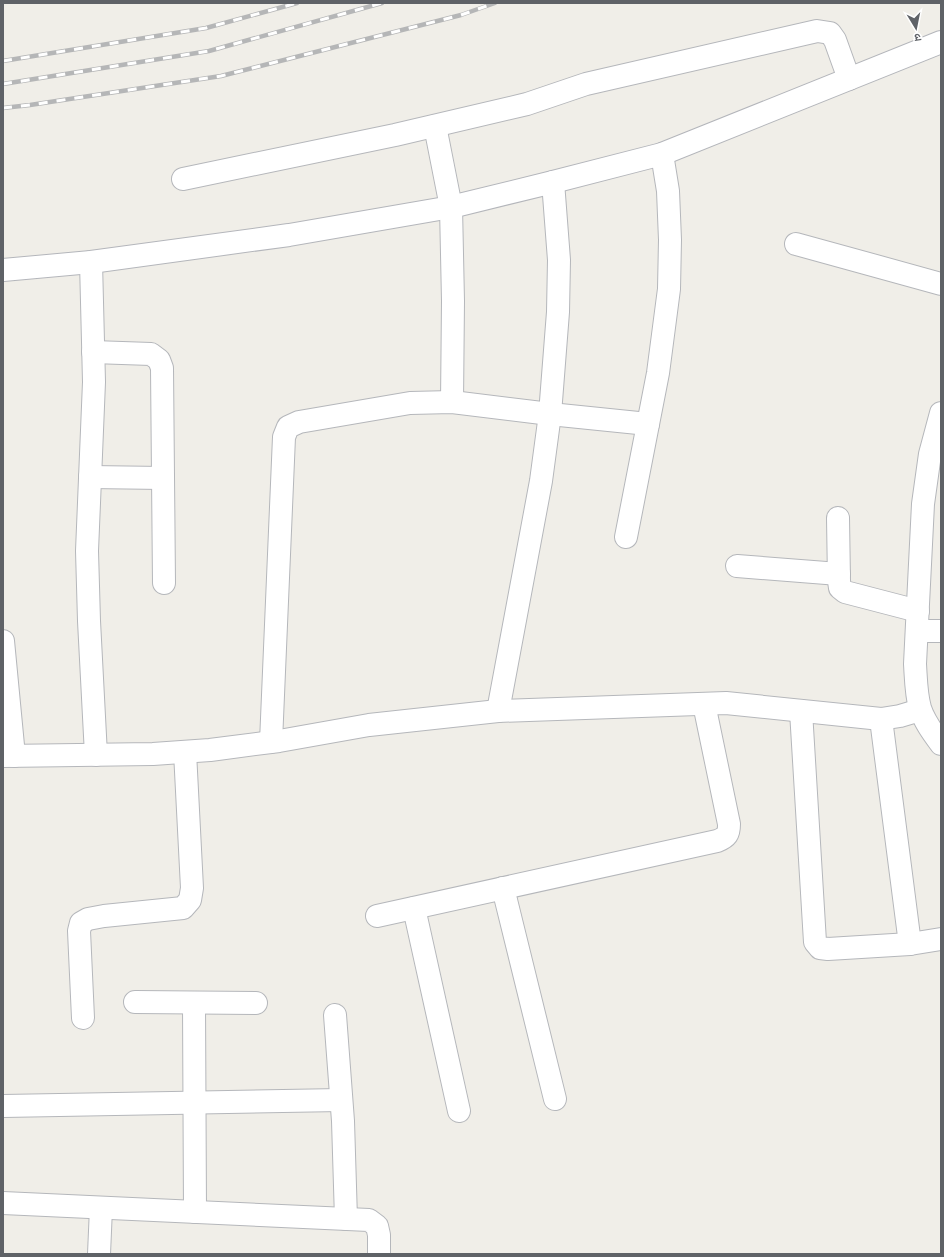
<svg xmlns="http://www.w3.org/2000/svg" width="944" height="1257" viewBox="0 0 944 1257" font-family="'Noto Sans','Noto Sans Devanagari',sans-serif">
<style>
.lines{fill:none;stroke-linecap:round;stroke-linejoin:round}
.street-casing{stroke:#b5b7bb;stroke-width:24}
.secondary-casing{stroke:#b4b6bb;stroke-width:24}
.street{stroke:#fff;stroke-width:22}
.secondary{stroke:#fff;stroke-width:22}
.rail-casing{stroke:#b5b6b7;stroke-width:4.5}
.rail{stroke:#fff;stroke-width:3;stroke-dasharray:9;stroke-linecap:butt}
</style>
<rect width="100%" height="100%" fill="#f0eee8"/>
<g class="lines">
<!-- street casing -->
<g class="street-casing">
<g id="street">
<path d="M435,126L451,207L453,301L452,402"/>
<path d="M183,179L395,135L527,104L586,84L817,31L830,33L835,40L849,79"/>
<path d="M796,244L941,284"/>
<path d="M91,262L94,382L87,551L89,621L96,755"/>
<path d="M93,352L151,354L159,360L162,368L164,583"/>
<path d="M941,413L930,454L923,504L915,664C916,679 916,694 920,708C924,721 933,733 941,744"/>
<path d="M90,477L163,478"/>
<path d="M838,518L839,581L840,588L845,592L918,611"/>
<path d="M626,537L658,373L669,289L670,240L668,191L662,154"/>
<path d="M737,566L839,574"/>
<path d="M917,631H941"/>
<path d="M3,641L14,756"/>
<path d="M498,711L541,481L550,414L558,312L559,260L553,182"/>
<path d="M801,711L815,942L820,948L828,949L910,944L941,939"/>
<path d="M881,719L910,944"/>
<path d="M271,742L284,437L288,427L299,422L410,403L452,402L550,414L648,424"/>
<path d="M3,756L153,754L210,750L279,741L369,725L498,711L726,703L881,719L900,716L920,710"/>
<path d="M503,888L555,1099"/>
<path d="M414,908L459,1111"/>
<path d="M377,916L717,841C727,837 729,834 729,824L704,704"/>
<path d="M135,1002L256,1003"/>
<path d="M194,1003L195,1212"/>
<path d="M335,1015L343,1121L346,1219"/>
<path d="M83,1018L79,931L81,923L88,919L104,916L183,908L190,900L192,888L185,752"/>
<path d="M3,1106L341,1100"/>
<path d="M3,1203L369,1220L377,1226L379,1235V1254"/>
<path d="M99,1254L101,1208"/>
</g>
</g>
<!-- secondary casing -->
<g class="secondary-casing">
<path id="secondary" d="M3,270L91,262L289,235L451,207L553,182L662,154L941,42"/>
</g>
<!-- street -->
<use href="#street" class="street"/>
<!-- secondary -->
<use href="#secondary" class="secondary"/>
<!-- rail casing -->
<g class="rail-casing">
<g id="rail">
<path d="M3,61L206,28L297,3"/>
<path d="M3,84L209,51L382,3"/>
<path d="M3,108L30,105L221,76L461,15L495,3"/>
</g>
</g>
<!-- rail -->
<use href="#rail" class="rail"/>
</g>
<!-- border -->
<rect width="944" height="1257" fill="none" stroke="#5f6267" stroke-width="8"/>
<!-- north arrow -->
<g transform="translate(916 28) rotate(170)" stroke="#ffffff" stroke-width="3" paint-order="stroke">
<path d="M0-3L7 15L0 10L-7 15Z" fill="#5f6267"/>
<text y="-6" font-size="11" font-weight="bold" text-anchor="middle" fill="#5f6267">उ</text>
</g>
</svg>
